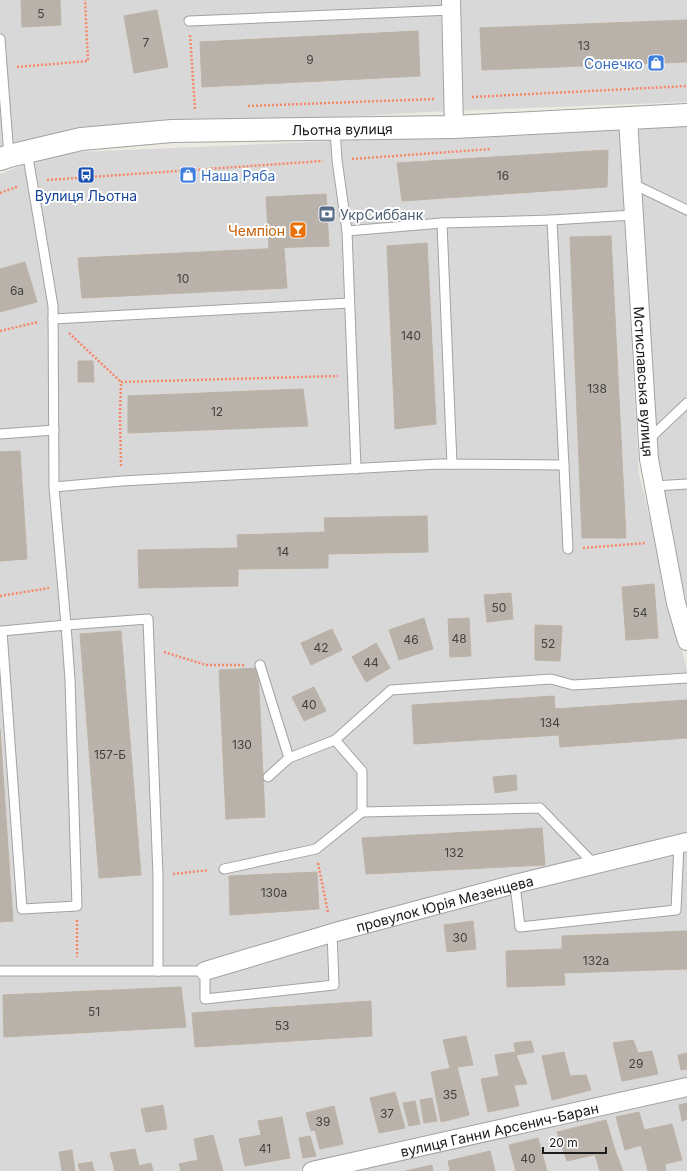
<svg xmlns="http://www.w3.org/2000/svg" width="687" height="1171" viewBox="0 0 687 1171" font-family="Inter,sans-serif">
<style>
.residential{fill:#d9d8d8}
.building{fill:#b9b2aa;stroke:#bdb2a4}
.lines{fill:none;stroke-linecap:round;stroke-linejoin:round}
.service-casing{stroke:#a2a2a2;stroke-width:11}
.minor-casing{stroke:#a2a2a2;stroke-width:20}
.tertiary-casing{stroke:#a2a2a2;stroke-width:24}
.path{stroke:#f58769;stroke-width:2.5;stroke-dasharray:2 2;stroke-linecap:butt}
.service{stroke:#fff;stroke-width:9}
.minor{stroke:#fff;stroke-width:18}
.tertiary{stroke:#fff;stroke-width:22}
.labels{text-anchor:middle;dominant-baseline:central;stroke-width:4;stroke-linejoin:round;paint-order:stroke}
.number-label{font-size:12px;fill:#42413f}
.shop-label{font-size:14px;fill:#366cbe;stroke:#fff;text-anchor:end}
.street-label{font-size:14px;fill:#1b1b1b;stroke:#fff}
.transit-label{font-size:14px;fill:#164399;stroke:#fff}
.service-label{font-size:14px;fill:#4e5e75;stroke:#fff;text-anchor:start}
.food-label{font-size:14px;fill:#c56008;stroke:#fff;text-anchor:end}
</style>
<rect width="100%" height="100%" fill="#eceae1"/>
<!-- residential -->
<g class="residential">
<path d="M0,0H687V102L426,112L54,134L0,151Z"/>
<path d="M687,124V619L656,456L634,126Z"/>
<path d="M619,129L639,474L687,670V1171H0V174L53,153Z"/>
</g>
<!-- building -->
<g class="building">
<path d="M21,0H60L61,25L22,27Z"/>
<path d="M157,10L168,67L134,73L124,16Z"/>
<path d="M687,20V62L482,70L480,28Z"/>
<path d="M418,31L420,76L202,87L200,42Z"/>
<path d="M608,150L607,187L402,201L397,163Z"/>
<path d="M326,194L329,246L269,248L266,197Z"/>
<path d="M611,236L626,538H582L570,237Z"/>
<path d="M427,243L436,424L395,429L387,246Z"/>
<path d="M284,248L287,288L82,298L78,258Z"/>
<path d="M25,262L37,302L0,312V269Z"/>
<path d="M78,361H93L94,382H78Z"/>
<path d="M303,389L308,426L128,433V396Z"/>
<path d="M20,451L27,559L0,561V452Z"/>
<path d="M427,516L428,552L328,554V568L238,569V586L139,588L138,550L238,548L237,535L325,532L324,518Z"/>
<path d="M654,584L658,638L626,640L622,587Z"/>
<path d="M511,593L513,619L487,622L484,595Z"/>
<path d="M424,618L433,649L399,660L389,630Z"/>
<path d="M469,618L471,656L450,657L448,619Z"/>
<path d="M535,625L562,626L560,661L535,660Z"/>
<path d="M332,629L342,650L311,665L301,643Z"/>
<path d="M121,631L141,875L99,878L80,634Z"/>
<path d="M376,643L390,668L366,682L352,657Z"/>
<path d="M258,668L265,817L226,819L219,670Z"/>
<path d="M314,687L326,711L304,721L292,697Z"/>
<path d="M554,696L555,709L687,700V738L560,747L559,735L414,744L412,705Z"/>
<path d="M0,729L13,921L0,922Z"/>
<path d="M516,775L517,790L495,793L493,777Z"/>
<path d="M542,828L545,865L366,874L362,838Z"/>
<path d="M317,872L319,909L230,915L229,876Z"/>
<path d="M473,921L476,949L447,952L444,925Z"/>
<path d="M687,931V969L564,973L565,985L507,987L506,951L562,949V936Z"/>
<path d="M181,987L186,1027L4,1037L3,995Z"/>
<path d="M371,1001L372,1036L195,1047L192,1013Z"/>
<path d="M466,1036L473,1065L450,1068L443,1040Z"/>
<path d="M633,1040L638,1053L652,1051L658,1074L622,1081L613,1043Z"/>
<path d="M531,1041L534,1052L516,1055L514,1043Z"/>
<path d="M515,1052L527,1084L514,1085L519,1106L488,1112L481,1079L499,1076L495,1055Z"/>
<path d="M564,1052L570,1076L586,1075L591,1090L552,1100L542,1056Z"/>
<path d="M687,1053V1069L681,1070L678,1055Z"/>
<path d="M457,1067L469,1115L441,1122L431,1072Z"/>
<path d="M395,1092L405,1128L379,1133L370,1098Z"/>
<path d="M432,1098L437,1121L424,1123L420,1100Z"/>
<path d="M415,1101L420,1124L409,1126L403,1103Z"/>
<path d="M687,1103V1119L682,1121L679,1105Z"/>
<path d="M163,1105L167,1129L146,1132L141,1109Z"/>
<path d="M334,1106L343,1144L320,1149L315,1130L311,1131L306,1113Z"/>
<path d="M639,1112L648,1143L625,1150L616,1117Z"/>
<path d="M282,1117L290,1158L245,1166L239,1139L261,1135L258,1121Z"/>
<path d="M606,1120L615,1150L567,1161L557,1132Z"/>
<path d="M672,1124L682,1160L665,1164L666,1171H648L641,1145L648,1143L644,1130Z"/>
<path d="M213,1135L223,1171H181L179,1164L198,1160L194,1139Z"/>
<path d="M310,1136L316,1156L303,1158L299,1138Z"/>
<path d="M538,1138L547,1171H516L509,1145Z"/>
<path d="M135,1149L139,1166L151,1163L153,1171H115L110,1153Z"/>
<path d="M72,1150L75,1171H62L59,1152Z"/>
<path d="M615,1150L623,1171H600L595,1155Z"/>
<path d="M490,1151L495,1171H450L448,1161Z"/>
<path d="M92,1162L94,1171H80L78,1164Z"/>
<path d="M432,1165L433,1171H406Z"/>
</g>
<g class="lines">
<!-- service casing -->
<g class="service-casing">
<g id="service">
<path d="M189,21L452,10"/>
<path d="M0,39L9,156"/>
<path d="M335,129L337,160L347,231L442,223"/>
<path d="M27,151L53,306L54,487L66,625L148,619L158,876V971"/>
<path d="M631,183L687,210"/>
<path d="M347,231L356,469"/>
<path d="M53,319L349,303"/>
<path d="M0,434L54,430"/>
<path d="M648,440L687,403"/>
<path d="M452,464L442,223L552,220"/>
<path d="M654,486L687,484"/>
<path d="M54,487L122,481L439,464L564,465"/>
<path d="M568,549L552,220L633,215"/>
<path d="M0,631H2L66,625L70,680L77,906L22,909L2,631"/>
<path d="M335,740L391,690L551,679L573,685L687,678"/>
<path d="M268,777L289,758"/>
<path d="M362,812L540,808L594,864"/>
<path d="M224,869L316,849L362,812V771L335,740L289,758L260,665"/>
<path d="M515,884L520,927L676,910L679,844"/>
<path d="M0,971H205V999L334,985L332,933"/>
</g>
</g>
<!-- minor casing -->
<g class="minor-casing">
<g id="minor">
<path d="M451,0L454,127"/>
<path id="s1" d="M628,119L649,459L676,603L687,641"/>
<path id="s2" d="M205,971L332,933L515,884L687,842"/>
<path id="s3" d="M312,1171L687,1087"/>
</g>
</g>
<!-- tertiary casing -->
<g class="tertiary-casing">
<g id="tertiary">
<path id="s4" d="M0,159L9,156L81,139L172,131L454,127L687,115"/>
</g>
</g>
<!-- path -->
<g class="path">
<path d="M190,35L195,109"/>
<path d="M17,67L88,61L85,0"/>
<path d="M472,97L687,86"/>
<path d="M248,106L435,99"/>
<path d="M352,159L491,149"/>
<path d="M47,180L323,161"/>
<path d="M0,193L19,186"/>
<path d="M0,331L38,322"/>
<path d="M69,333L121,382"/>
<path d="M121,466L120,415L121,382L338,376"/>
<path d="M583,548L646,543"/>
<path d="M0,596L49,588"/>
<path d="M164,652L206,665H246"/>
<path d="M318,863L328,913"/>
<path d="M173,874L209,870"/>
<path d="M77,920V957"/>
</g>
<!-- service -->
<use href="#service" class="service"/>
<!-- minor -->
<use href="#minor" class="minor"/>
<!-- tertiary -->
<use href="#tertiary" class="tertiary"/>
</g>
<!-- icons -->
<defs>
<g id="shop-square" transform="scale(0.9)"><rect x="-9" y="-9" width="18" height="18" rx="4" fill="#3f7fe0" stroke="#fff"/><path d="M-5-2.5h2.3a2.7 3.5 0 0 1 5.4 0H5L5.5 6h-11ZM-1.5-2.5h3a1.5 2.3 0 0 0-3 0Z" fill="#fff"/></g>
<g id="bus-square" transform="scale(0.9)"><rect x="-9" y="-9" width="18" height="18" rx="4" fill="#1a4fb4" stroke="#fff"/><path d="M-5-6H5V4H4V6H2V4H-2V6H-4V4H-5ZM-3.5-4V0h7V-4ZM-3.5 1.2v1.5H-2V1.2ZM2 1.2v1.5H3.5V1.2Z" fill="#fff"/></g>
<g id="bank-square" transform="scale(0.9)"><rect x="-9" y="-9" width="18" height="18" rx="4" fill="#5c6f8a" stroke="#fff"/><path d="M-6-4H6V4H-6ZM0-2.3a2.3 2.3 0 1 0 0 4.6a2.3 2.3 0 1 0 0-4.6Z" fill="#fff"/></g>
<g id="bar-square" transform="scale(0.9)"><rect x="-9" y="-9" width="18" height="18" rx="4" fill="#e8710a" stroke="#fff"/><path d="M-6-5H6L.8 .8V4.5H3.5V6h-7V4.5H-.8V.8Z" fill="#fff"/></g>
</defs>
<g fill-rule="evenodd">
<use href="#shop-square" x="656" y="63"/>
<use href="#bus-square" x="86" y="175"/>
<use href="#shop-square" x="188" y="175"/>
<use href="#bank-square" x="327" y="214"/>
<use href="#bar-square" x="298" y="230"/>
</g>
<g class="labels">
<!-- number labels -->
<g class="number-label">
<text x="41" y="13">5</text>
<text x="146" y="42">7</text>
<text x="584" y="45">13</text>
<text x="310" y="59">9</text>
<text x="503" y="175">16</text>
<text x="183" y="278">10</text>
<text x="17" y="290">6а</text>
<text x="411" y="335">140</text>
<text x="597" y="388">138</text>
<text x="217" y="411">12</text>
<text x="283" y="551">14</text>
<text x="499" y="607">50</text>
<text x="640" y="612">54</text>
<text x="459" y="638">48</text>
<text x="411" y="639">46</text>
<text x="548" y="643">52</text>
<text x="321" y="647">42</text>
<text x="371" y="662">44</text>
<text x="309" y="704">40</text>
<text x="550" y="722">134</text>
<text x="242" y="744">130</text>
<text x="110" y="754">157-Б</text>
<text x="454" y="852">132</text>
<text x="274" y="892">130а</text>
<text x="460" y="937">30</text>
<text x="596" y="960">132а</text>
<text x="94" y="1011">51</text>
<text x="282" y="1025">53</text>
<text x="636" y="1063">29</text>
<text x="450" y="1094">35</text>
<text x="387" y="1113">37</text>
<text x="323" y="1121">39</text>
<text x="265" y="1148">41</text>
<text x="528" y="1158">40</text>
</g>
<!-- shop labels -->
<g class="shop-label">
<text x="643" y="63">Сонечко</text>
<text x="201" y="175" text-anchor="start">Наша Ряба</text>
</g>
<!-- street labels -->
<g class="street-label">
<text stroke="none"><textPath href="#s4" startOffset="345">Льотна вулиця</textPath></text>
<text stroke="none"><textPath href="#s1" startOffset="263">Мстиславська вулиця</textPath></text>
<text stroke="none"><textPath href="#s2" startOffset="249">провулок Юрія Мезенцева</textPath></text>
<text stroke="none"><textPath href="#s3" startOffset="192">вулиця Ганни Арсенич-Баран</textPath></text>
</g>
<!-- transit labels -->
<g class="transit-label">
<text x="86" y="195">Вулиця Льотна</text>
</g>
<!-- service labels -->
<g class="service-label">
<text x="340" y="214">УкрСиббанк</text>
</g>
<!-- food labels -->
<g class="food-label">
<text x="285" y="230">Чемпіон</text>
</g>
</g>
<!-- scale -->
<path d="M543 1147v6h63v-6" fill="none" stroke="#1b1b1b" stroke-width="2"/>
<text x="549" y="1147" font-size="12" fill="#1b1b1b" stroke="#ffffff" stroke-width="3" paint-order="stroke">20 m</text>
</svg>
